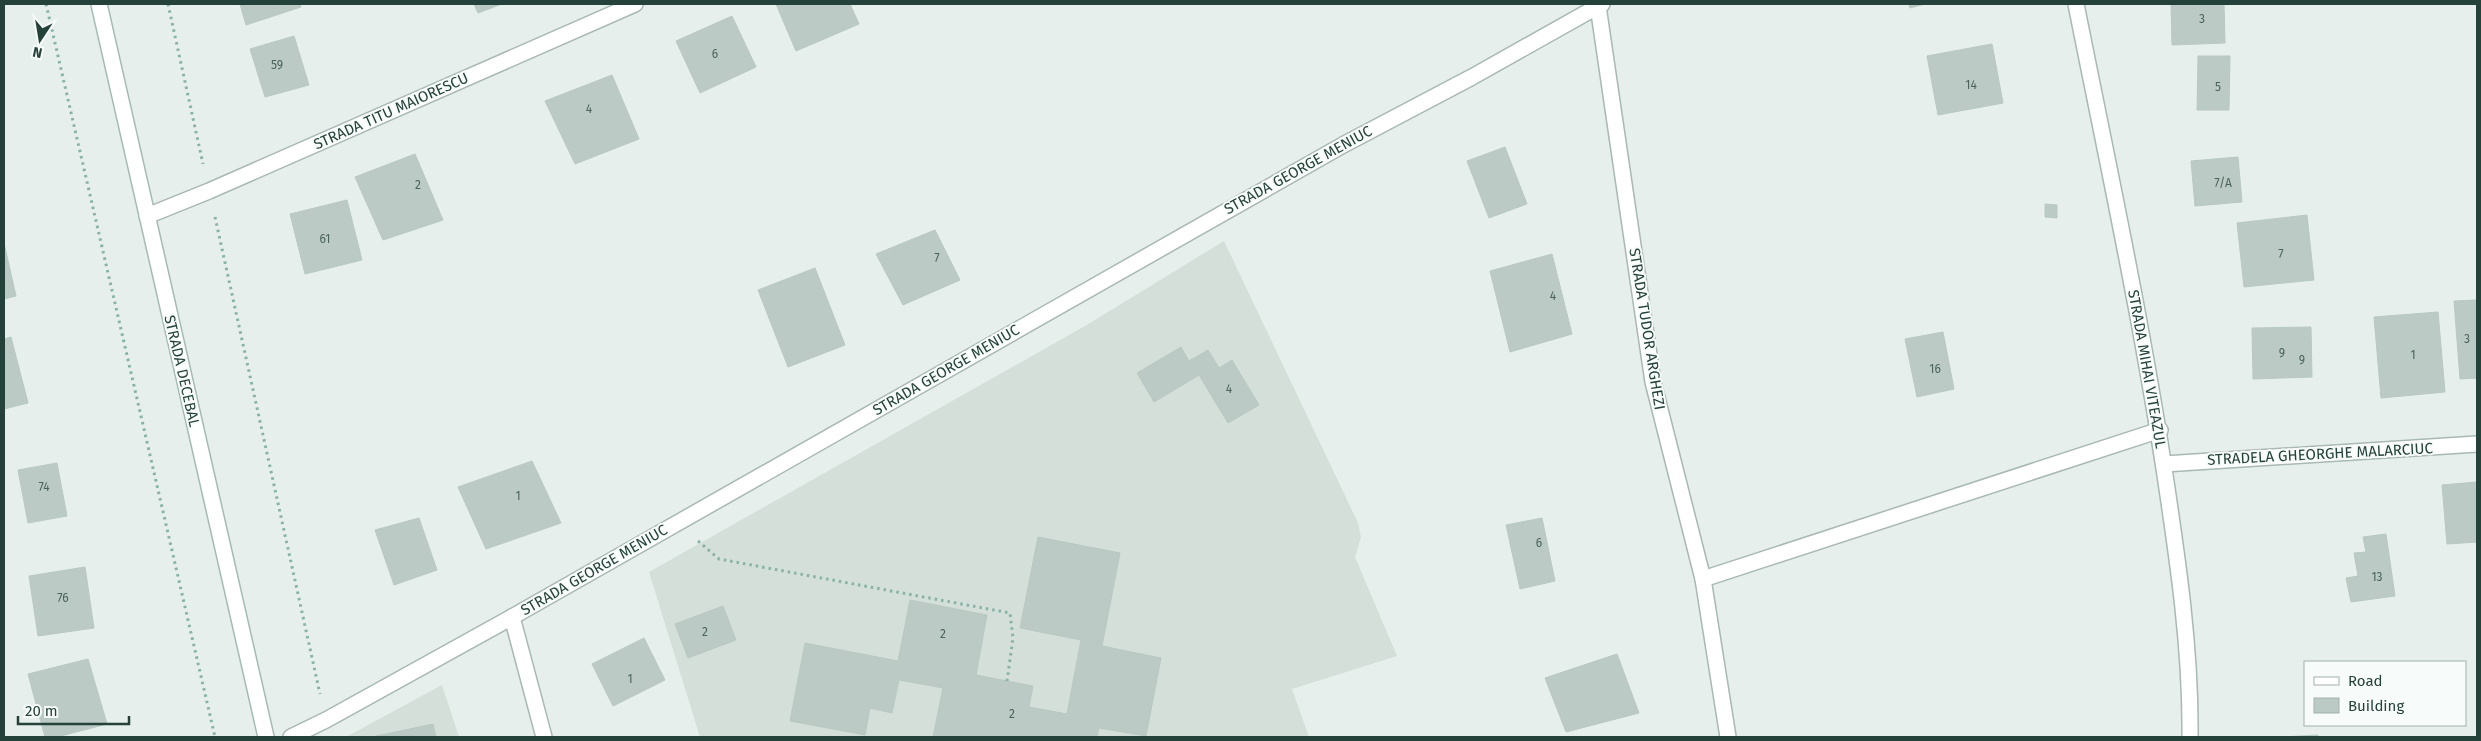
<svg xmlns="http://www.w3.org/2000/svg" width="2481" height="741" viewBox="0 0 2481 741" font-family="'Fira Sans',sans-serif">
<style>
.built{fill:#d4dfda}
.building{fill:#bbcac4;stroke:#b8c9c2}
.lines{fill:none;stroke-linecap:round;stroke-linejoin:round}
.minor-casing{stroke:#a8b8b2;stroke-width:18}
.secondary-casing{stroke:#a4bbb3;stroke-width:18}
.path{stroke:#86b3a5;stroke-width:3;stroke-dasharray:2.5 4;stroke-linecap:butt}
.minor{stroke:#fff;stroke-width:15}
.secondary{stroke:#fff;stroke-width:15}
.labels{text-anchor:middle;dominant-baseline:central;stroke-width:4;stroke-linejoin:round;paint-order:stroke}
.number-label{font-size:12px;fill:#4a645c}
.street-label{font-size:15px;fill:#24423a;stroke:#f7fbf9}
</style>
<rect width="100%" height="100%" fill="#e6efeb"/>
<!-- built -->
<g class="built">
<path d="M1224,241L1358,523L1361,537L1355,557L1397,656L1292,689L1309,737H700L649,572L1085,326Z"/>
<path d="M442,685L459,737H346Z"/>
</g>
<!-- building -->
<g class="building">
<path d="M240,4H300L301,7L246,25Z"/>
<path d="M474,4H502L478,13Z"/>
<path d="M776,4H850L859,24L796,51Z"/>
<path d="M1909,4H1925L1910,8Z"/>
<path d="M2171,4H2224L2225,43L2172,45Z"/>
<path d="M732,16L756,67L700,93L676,41Z"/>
<path d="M294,36L309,85L265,97L250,49Z"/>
<path d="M1992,44L2003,103L1938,115L1927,56Z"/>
<path d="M2198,56H2230L2229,110H2197Z"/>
<path d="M612,75L639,139L575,164L545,101Z"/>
<path d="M1505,147L1527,204L1489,218L1467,161Z"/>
<path d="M415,154L443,220L383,240L355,177Z"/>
<path d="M2238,157L2242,202L2195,206L2191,161Z"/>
<path d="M347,200L362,260L305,274L290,214Z"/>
<path d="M2045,204L2057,205V218L2045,217Z"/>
<path d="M2307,215L2314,280L2244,287L2237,223Z"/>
<path d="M935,230L960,280L903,305L876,254Z"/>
<path d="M4,243L16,296L4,299Z"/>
<path d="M1552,254L1572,334L1510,352L1490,271Z"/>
<path d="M815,268L845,345L788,367L758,290Z"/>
<path d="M2477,300V378L2460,379L2454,301Z"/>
<path d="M2438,312L2445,392L2381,398L2374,317Z"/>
<path d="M2311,327L2312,377L2253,379L2252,328Z"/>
<path d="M1943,332L1954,389L1917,397L1905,339Z"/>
<path d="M11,337L28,403L4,409V339Z"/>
<path d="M1181,347L1189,361L1208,350L1219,368L1232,360L1259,405L1228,423L1199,375L1154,402L1137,373Z"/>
<path d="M532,461L561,523L486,549L458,487Z"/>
<path d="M57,463L67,516L28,523L18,470Z"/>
<path d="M2477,482V542L2447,544L2442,485Z"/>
<path d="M419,518L437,570L394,585L375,530Z"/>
<path d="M1542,518L1555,581L1520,589L1506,525Z"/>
<path d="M2386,534L2395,596L2351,602L2346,578L2358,576L2354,553L2366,552L2363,537Z"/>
<path d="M1038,537L1120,553L1102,646L1161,658L1146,736L1099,728L1097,737H933L943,688L899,680L892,713L870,708L865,735L790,721L805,643L898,661L910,600L987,615L976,675L1033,686L1029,707L1067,714L1081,640L1020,628Z"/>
<path d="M85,567L94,628L38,636L29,576Z"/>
<path d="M723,606L736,640L688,658L675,624Z"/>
<path d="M644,638L665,680L613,706L592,664Z"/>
<path d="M1617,654L1639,713L1566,732L1545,678Z"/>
<path d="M88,659L107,724L57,737H45L28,674Z"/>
<path d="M433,724L436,737H372Z"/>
<path d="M2318,735V737H2282Z"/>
</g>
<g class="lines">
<!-- minor casing -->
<g class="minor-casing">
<g id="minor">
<path d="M2076,4C2107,160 2141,317 2165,475C2178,562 2191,649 2190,737"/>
<path d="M1598,6L1653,382L1703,579L1728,737"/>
<path d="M147,216L209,191L635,4"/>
<path d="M2164,464L2477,444"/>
<path d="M1703,579L2160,430"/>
<path d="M512,617L544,737"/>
<path d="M291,737L326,720L512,617L1343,145L1472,77L1602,4"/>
</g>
</g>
<!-- secondary casing -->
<g class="secondary-casing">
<path id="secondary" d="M99,4L266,737"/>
</g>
<!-- path -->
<g class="path">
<path d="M46,4L215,737"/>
<path d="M168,4L203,164"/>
<path d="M215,217L320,694"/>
<path d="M698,541L719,559L1010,613L1013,638L1007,681"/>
</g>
<!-- minor -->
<use href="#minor" class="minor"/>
<!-- secondary -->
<use href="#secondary" class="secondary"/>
</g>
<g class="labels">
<!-- number labels -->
<g class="number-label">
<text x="2202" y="19">3</text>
<text x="715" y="54">6</text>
<text x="277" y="65">59</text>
<text x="1971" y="85">14</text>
<text x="2218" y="87">5</text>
<text x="589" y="109">4</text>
<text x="2223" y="183">7/A</text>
<text x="418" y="185">2</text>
<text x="325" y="239">61</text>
<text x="2281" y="254">7</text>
<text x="937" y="258">7</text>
<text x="1553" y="296">4</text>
<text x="2467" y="339">3</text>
<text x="2282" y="353">9</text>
<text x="2413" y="355">1</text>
<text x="2302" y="360">9</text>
<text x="1935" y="369">16</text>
<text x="1229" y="389">4</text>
<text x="44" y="487">74</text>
<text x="518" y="496">1</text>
<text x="1539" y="543">6</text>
<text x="2377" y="577">13</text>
<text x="63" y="598">76</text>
<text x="705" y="632">2</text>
<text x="943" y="634">2</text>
<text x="630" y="679">1</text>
<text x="1012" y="714">2</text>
</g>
<!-- street labels -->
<g class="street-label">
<text transform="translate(391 111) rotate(-24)">STRADA TITU MAIORESCU</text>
<text transform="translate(1298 170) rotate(-29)">STRADA GEORGE MENIUC</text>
<text transform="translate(1647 329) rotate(81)">STRADA TUDOR ARGHEZI</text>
<text transform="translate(2147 369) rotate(80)">STRADA MIHAI VITEAZUL</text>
<text transform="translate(946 370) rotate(-30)">STRADA GEORGE MENIUC</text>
<text transform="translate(182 371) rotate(77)">STRADA DECEBAL</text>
<text transform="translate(2320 454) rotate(-3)">STRADELA GHEORGHE MALARCIUC</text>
<text transform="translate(594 570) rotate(-30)">STRADA GEORGE MENIUC</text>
</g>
</g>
<!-- border -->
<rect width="2481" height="741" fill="none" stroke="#24423a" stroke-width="10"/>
<!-- legend -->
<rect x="2304" y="661" width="162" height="65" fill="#f7fbf9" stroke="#a3b1ad"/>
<rect x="2314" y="677" width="25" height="8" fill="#ffffff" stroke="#a3b1ad"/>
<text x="2348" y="686" font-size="15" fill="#24423a">Road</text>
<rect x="2314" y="698" width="25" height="15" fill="#bbcac4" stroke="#a3b1ad"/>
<text x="2348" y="711" font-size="15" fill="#24423a">Building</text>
<!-- north arrow -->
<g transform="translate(40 40) rotate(192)" stroke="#f7fbf9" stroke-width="4" paint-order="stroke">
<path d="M0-4L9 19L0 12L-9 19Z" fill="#24423a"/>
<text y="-8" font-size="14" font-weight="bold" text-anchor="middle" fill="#24423a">N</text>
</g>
<!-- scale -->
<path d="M18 716v8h111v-8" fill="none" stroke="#24423a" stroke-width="2.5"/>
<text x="25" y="716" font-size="15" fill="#24423a" stroke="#f7fbf9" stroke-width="4" paint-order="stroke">20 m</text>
</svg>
